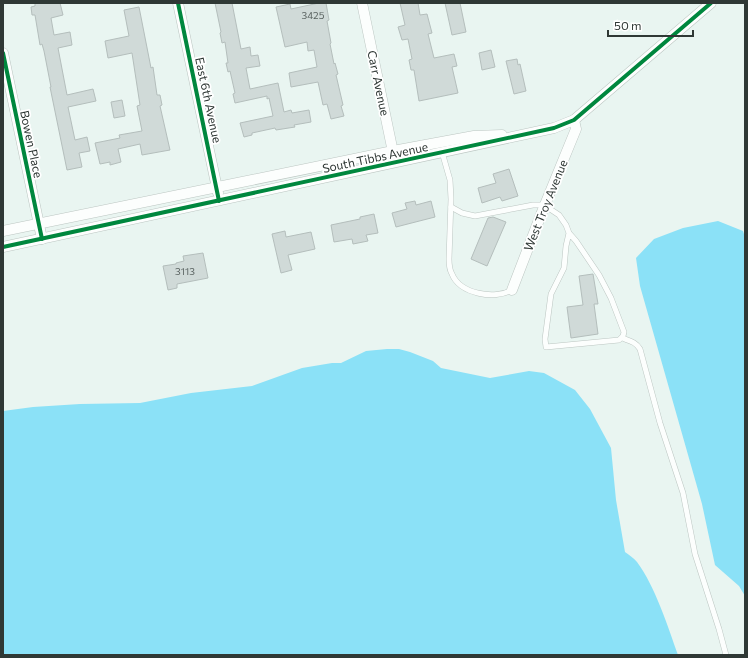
<svg xmlns="http://www.w3.org/2000/svg" width="748" height="658" viewBox="0 0 748 658" font-family="Commissioner,sans-serif">
<style>
.water{fill:#8be1f7}
.building{fill:#d0dad8;stroke:#b4bebc}
.lines{fill:none;stroke-linecap:round;stroke-linejoin:round}
.service-casing{stroke:#bcc6c2;stroke-width:6}
.minor-casing{stroke:#bcc6c2;stroke-width:11}
.service{stroke:#fcfefd;stroke-width:5}
.minor{stroke:#fcfefd;stroke-width:10}
.cycleway-casing{stroke:#fff;stroke-width:6}
.cycleway{stroke:#00873e;stroke-width:4}
.labels{text-anchor:middle;dominant-baseline:central;stroke-width:3.5;stroke-linejoin:round;paint-order:stroke}
.number-label{font-size:10px;fill:#596260}
.street-label{font-size:12px;fill:#2f3835;stroke:#fff}
</style>
<rect width="100%" height="100%" fill="#e9f5f1"/>
<!-- water -->
<g class="water">
<path d="M718,221L743,231L745,237V596L739,586L715,565L702,504L640,286L636,258L654,239L683,228Z"/>
<path d="M387,349H399L410,352L433,361L441,368L490,378L529,371L544,373L575,390L590,409L611,448L616,500L625,552C629,555 634,558 637,562C655,586 668,627 678,655H3V411L33,407L80,404L140,403L191,393L252,386L302,368L332,363H341L366,351Z"/>
</g>
<!-- building -->
<g class="building">
<path d="M35,3H60L63,15L51,18L54,35L70,32L72,45L58,48L67,95L93,89L96,101L68,107L75,140L87,137L90,151L79,153L82,167L67,170L50,87H51L44,51L42,44L40,45L35,15H32L31,7L35,6Z"/>
<path d="M215,3H232L241,49L250,47L251,56L258,55L260,66L246,68L250,89L278,83L284,112L291,110L292,113L309,110L311,122L294,125L295,127L276,130L275,128L252,133V135L244,137L240,123L273,116L269,98L267,99V96L235,103L233,94L235,93L230,71L228,72L226,63H228L225,42L222,43L220,33L221,32Z"/>
<path d="M319,3H326L329,20L327,21L331,43L330,44L334,64L335,63L338,74L336,75L343,105L341,106L344,116L331,119L327,104L323,105L318,82L291,87L289,73L317,67L314,50L308,51L307,42L285,47L276,7L290,4L291,9Z"/>
<path d="M400,3H418L420,15L427,14L432,33L428,34L434,58L454,54L457,66L452,67L458,93L419,101L414,70H411L409,60L412,59L408,39L402,40L398,27L405,25Z"/>
<path d="M445,3H460L466,32L452,35Z"/>
<path d="M139,7L151,68L153,67L157,95H160L162,105L160,106L170,150L142,155L140,144L118,149L121,162L110,165V162L100,164L95,143L120,138L119,135L142,131L137,106L140,105L132,53L108,58L105,41L129,36L124,10Z"/>
<path d="M491,50L495,67L482,70L479,53Z"/>
<path d="M517,59L518,65L520,64L526,91L514,94L506,61Z"/>
<path d="M122,100L125,116L114,118L111,102Z"/>
<path d="M509,169L518,196L502,201L500,197L482,203L478,188L496,183L493,174Z"/>
<path d="M415,201L416,205L431,201L435,217L396,227L392,213L407,209L405,203Z"/>
<path d="M374,214L378,233L366,235L368,241L353,244L352,239L334,242L331,225L360,219V217Z"/>
<path d="M493,217L506,222L487,266L471,259L488,218Z"/>
<path d="M285,231L286,237L311,232L315,249L288,255L292,270L281,273L272,234Z"/>
<path d="M203,253L208,278L177,284V288L168,290L163,266L176,264V263L184,261L183,256Z"/>
<path d="M593,274L598,304H594L598,334L571,338L567,307L583,305L579,276Z"/>
</g>
<g class="lines">
<!-- service casing -->
<g class="service-casing">
<g id="service">
<path d="M442,152L450,180L451,199L449,259C449,264 449,269 452,274C460,294 495,300 512,290"/>
<path d="M451,207L462,213L475,216L533,205H544L559,215L566,225L569,233L576,241L599,275L611,298L624,332L623,336L619,340L546,347L545,339L551,294L564,268L566,246L569,233"/>
<path d="M622,338C630,341 636,342 640,349L660,423L683,493L695,554L719,629L726,655"/>
</g>
</g>
<!-- minor casing -->
<g class="minor-casing">
<g id="minor">
<path d="M178,3L218,193"/>
<path d="M362,3L394,157"/>
<path d="M3,53L42,239"/>
<path d="M3,231L393,151L474,136L502,135"/>
<path d="M3,247L554,128L574,120L711,3"/>
<path d="M512,290L542,212L576,129L574,120"/>
</g>
</g>
<!-- service -->
<use href="#service" class="service"/>
<!-- minor -->
<use href="#minor" class="minor"/>
<!-- cycleway casing -->
<g class="cycleway-casing">
<g id="cycleway">
<path d="M178,3L219,201"/>
<path d="M3,53L42,239"/>
<path d="M3,247L554,128L574,120L711,3"/>
</g>
</g>
<!-- cycleway -->
<use href="#cycleway" class="cycleway"/>
</g>
<g class="labels">
<!-- number labels -->
<g class="number-label">
<text x="313" y="15">3425</text>
<text x="185" y="271">3113</text>
</g>
<!-- street labels -->
<g class="street-label">
<text transform="translate(379 83) rotate(78)">Carr Avenue</text>
<text transform="translate(209 100) rotate(78)">East 6th Avenue</text>
<text transform="translate(32 144) rotate(78)">Bowen Place</text>
<text transform="translate(375 157) rotate(-12)">South Tibbs Avenue</text>
<text transform="translate(545 205) rotate(-68)">West Troy Avenue</text>
</g>
</g>
<!-- border -->
<rect width="748" height="658" fill="none" stroke="#2f3835" stroke-width="8"/>
<!-- scale -->
<path d="M608 30v6h85v-6" fill="none" stroke="#2f3835" stroke-width="2"/>
<text x="614" y="30" font-size="12" fill="#2f3835" stroke="#ffffff" stroke-width="3" paint-order="stroke">50 m</text>
</svg>
